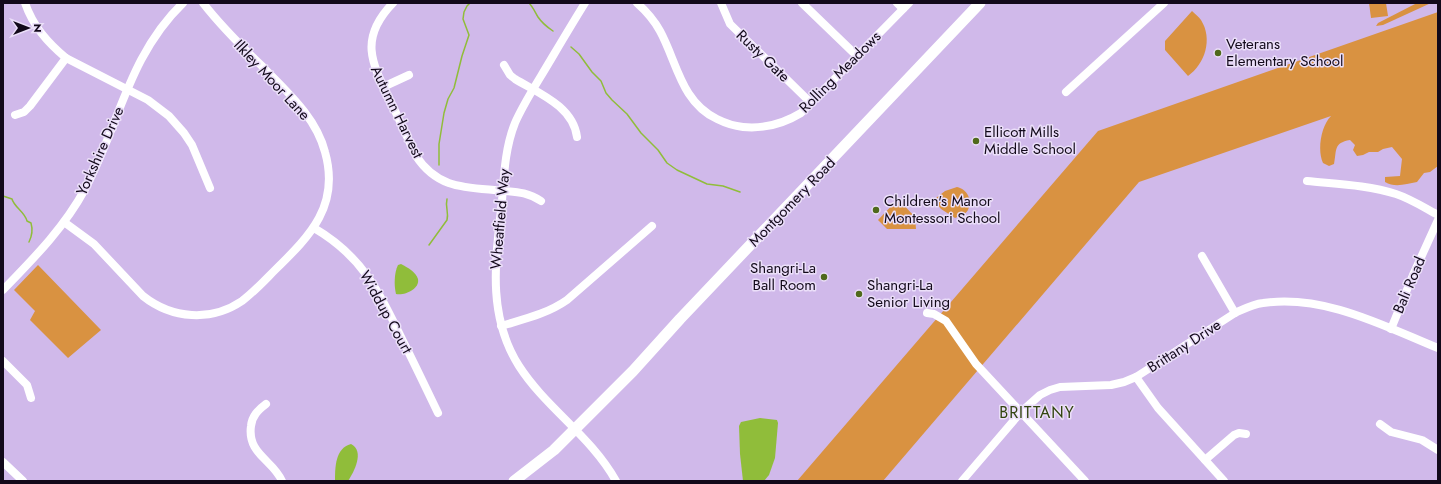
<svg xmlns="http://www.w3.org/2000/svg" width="1441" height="484" viewBox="0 0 1441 484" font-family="Jost,sans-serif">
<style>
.green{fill:#d99241}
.water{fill:#90bd3a}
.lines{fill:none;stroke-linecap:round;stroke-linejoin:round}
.stream{stroke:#90bd3a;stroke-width:1.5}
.minor{stroke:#fff;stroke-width:8}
.major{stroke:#fff;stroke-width:11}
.poi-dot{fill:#4f691b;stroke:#ebdff9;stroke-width:1.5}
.labels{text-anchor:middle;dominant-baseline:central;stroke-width:3;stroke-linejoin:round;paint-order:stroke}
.poi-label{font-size:15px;fill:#12091a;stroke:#ebdff9;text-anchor:start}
.street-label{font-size:15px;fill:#12091a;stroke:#ebdff9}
.neighbourhood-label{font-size:16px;letter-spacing:1px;fill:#32440e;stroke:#ebdff9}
</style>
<rect width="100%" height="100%" fill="#d0b9ea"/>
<!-- green -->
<g class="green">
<path d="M1369,3H1386L1388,16L1371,18Z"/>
<path d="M1417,3H1431L1383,25L1376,26L1378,23Z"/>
<path d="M1192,11C1195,14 1199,17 1201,20C1213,39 1205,64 1188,76L1165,50V41Z"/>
<path d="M1438,12V166L1430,172L1424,173L1417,182C1406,184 1395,188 1385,182V177L1400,176L1402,159L1392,147L1383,149L1378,152H1369L1363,155L1357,156L1353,150L1355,145L1350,140C1333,143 1337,150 1334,164L1329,166L1323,163C1317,150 1321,126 1331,116L1139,182L883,481H797L1098,131Z"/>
<path d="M957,187C967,189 973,200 968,210C965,215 960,216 955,218L941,209L936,203V198L945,191Z"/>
<path d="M898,199L915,217L916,229H887L878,220Z"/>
<path d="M38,265L101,330L68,358L30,320L35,311L14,290Z"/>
</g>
<!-- water -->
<g class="water">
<path d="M401,264C407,267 416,272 418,279C420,289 404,296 396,294C394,286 394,273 398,265Z"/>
<path d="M760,418L777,420L778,423L775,458L769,475L764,481H743L740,454L739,426L741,422Z"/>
<path d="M351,444C365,451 354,472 348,481H335C335,468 335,448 351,444Z"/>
</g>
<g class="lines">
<!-- stream -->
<g class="stream">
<path d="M529,3C533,7 535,12 538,17C542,23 547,27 553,31"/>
<path d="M571,47L579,54L592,72L601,81L606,93L612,100L627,114L641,133L658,150L667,163L677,170L707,184L723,186L740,192"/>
<path d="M439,165V144L444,113L448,99L454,88L462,56L469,35L463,19L464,12L467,6L470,3"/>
<path d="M3,196L12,199C14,207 25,212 27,221L31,223C33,230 32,236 29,242"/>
<path d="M429,245L447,220C449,212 445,207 447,199"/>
</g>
<!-- minor -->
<g class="minor">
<path d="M25,3C33,26 47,42 66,58L148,100L169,116L184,133L192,145L210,188"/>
<path d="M393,3C359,38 371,62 390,100C399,119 407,137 416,156C439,191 469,187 506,191C519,192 529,193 541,201"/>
<path d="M585,3C570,27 556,51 541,76C532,91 522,107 515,123C505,148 504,175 502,201C496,257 486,314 519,366C546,408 591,436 616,481"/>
<path d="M637,3C646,11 654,20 660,31C677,62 681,102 717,119C725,123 734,126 743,127C764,129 783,124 801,113L909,3"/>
<path d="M721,3L730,24L811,103"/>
<path d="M802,3L857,56"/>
<path d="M897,3L903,9"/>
<path d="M504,65L510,75L515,79C538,93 573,106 577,137"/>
<path d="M383,87L409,75"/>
<path d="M1066,92L1164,3"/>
<path d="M15,115L24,112L30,106L66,58"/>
<path d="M1307,181C1336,184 1368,185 1396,194C1411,199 1425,208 1438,215"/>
<path d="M64,222L94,244L143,296C172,319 211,322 242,301C254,292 265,280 275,270C311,235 340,205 325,152C316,117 287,92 263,67C242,47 221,26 203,3"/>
<path d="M314,228C362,256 378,290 402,339C414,363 426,388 438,413"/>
<path d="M1202,256L1235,313"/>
<path d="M3,290C33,259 64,228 85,189C119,126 128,56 183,3"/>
<path d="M927,313L934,314L946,321L976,364L1085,481"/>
<path d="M501,326C524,319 547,314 567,300L652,226"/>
<path d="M1391,329L1413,275L1438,220"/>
<path d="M3,361L27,385L31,398"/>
<path d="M1136,377L1158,408L1224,481"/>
<path d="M266,404C258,410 252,416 251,426C247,454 273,460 282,481"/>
<path d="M1380,424L1391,432L1422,440L1438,450"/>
<path d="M1205,460L1234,435L1239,433L1246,434"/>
<path d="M3,462L23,481"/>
<path d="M962,481L1021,412L1040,395L1050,390L1060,387L1111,385L1124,382L1136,377L1235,313C1244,309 1253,304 1263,303C1324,294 1384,326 1438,348"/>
</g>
<!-- major -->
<path class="major" d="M514,481L554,450L633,371L680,319L980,3"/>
</g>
<!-- markers -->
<g class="poi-dot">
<circle cx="1218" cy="53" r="4"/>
<circle cx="976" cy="141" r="4"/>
<circle cx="876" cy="210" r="4"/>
<circle cx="824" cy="277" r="4"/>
<circle cx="859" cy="294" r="4"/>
</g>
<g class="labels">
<!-- poi labels -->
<g class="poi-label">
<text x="1226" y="44">Veterans<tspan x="1226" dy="17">Elementary School</tspan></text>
<text x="984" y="132">Ellicott Mills<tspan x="984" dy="17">Middle School</tspan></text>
<text x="884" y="201">Children's Manor<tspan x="884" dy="17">Montessori School</tspan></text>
<text x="816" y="268" text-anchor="end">Shangri-La<tspan x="816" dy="17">Ball Room</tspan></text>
<text x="867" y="285">Shangri-La<tspan x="867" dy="17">Senior Living</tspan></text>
</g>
<!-- street labels -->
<g class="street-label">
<text transform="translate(763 56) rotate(44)">Rusty Gate</text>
<text transform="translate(840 72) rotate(-45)">Rolling Meadows</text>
<text transform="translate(272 80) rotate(47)">Ilkley Moor Lane</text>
<text transform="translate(397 112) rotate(64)">Autumn Harvest</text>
<text transform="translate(100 151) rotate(-66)">Yorkshire Drive</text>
<text transform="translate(792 202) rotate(-46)">Montgomery Road</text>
<text transform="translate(500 219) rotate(-85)">Wheatfield Way</text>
<text transform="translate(1409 285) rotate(-67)">Bali Road</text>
<text transform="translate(386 312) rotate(61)">Widdup Court</text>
<text transform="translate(1184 346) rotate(-33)">Brittany Drive</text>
</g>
<!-- neighbourhood labels -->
<g class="neighbourhood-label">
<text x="1037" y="412">BRITTANY</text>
</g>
</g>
<!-- border -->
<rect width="1441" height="484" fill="none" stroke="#12091a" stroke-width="8"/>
<!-- north arrow -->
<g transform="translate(28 28) rotate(90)" stroke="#ebdff9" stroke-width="3" paint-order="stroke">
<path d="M0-3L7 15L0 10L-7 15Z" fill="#12091a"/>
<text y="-6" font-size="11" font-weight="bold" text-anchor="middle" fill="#12091a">N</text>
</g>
</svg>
